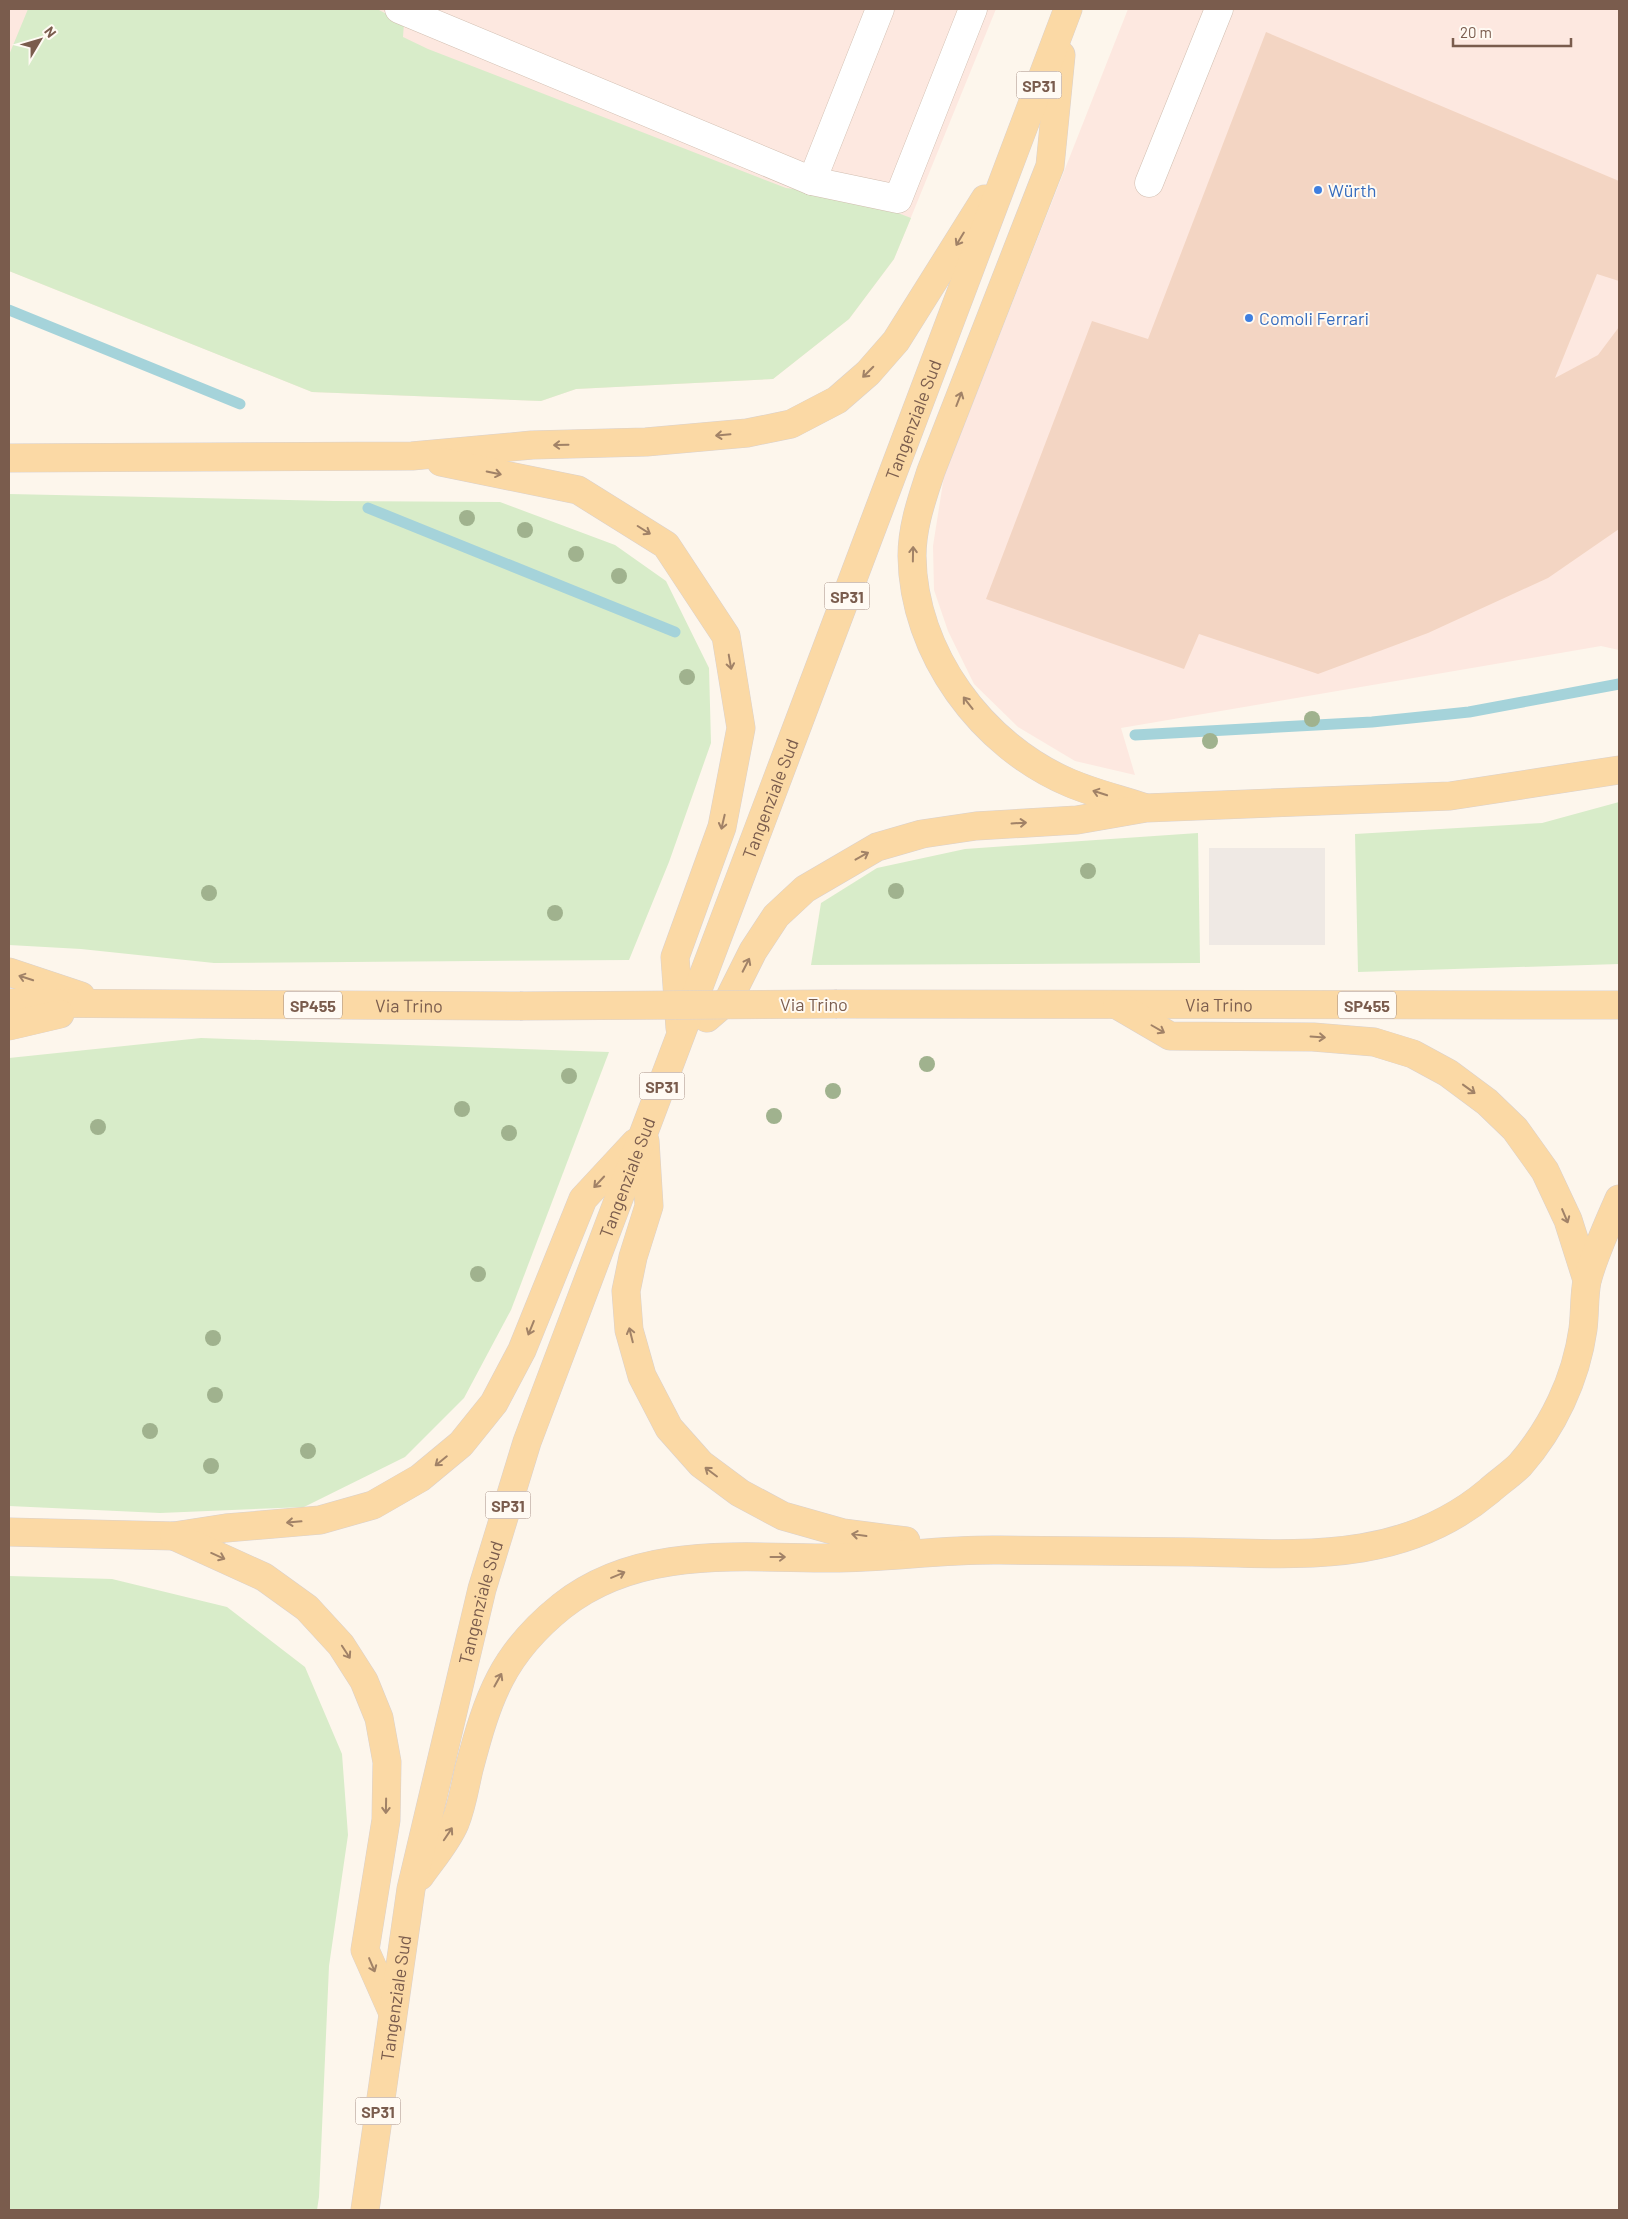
<svg xmlns="http://www.w3.org/2000/svg" width="1628" height="2219" viewBox="0 0 1628 2219" font-family="Barlow,sans-serif">
<style>
.commercial{fill:#fde8e0}
.industrial{fill:#efe9e4}
.green{fill:#d8ecc9}
.lines{fill:none;stroke-linecap:round;stroke-linejoin:round}
.stream{stroke:#a5d3da;stroke-width:11}
.building{fill:#f3d5c3}
.minor-casing{stroke:#d1beb0;stroke-width:29}
.major-casing{stroke:#dad1cd;stroke-width:29}
.minor{stroke:#fff;stroke-width:28}
.major{stroke:#fbd9a5;stroke-width:28}
.major-bridge-casing{stroke:#dad1cd;stroke-width:29;stroke-linecap:butt}
.major-bridge{stroke:#fbd9a5;stroke-width:28}
.tree{fill:#a0b28e}
.oneway{stroke:#a18267}
.shop-dot{fill:#3f7fe0;stroke:#fffaf3;stroke-width:2}
.labels{text-anchor:middle;dominant-baseline:central;stroke-width:4;stroke-linejoin:round;paint-order:stroke}
.shield{fill:#fffaf3;stroke:#a28b7f;stroke-width:1}
.shield-label{font-size:16px;font-weight:bold;fill:#7a5c4d}
.shop-label{font-size:18px;fill:#366cbe;stroke:#fffaf3;text-anchor:start}
.street-label{font-size:18px;fill:#7a5c4d;stroke:#fffaf3}
</style>
<rect width="100%" height="100%" fill="#fdf6ec"/>
<!-- commercial -->
<g class="commercial">
<path d="M9,9H996L894,259L849,319L773,379L576,389L541,401L312,392L9,271Z"/>
<path d="M1128,9H1619V650L1601,646L1121,728L1135,775L1075,761L1018,727L974,684L948,631L934,590L933,546L944,476Z"/>
</g>
<!-- industrial -->
<rect class="industrial" x="1209" y="848" width="116" height="97"/>
<!-- green -->
<g class="green">
<path d="M28,9H377L404,23L403,37L428,49L786,188L854,196L911,218L894,259L849,319L773,379L576,389L541,401L312,392L9,271V55Z"/>
<path d="M9,494L334,501L500,502L615,545L666,581L709,668L711,743L669,862L629,960L214,963L81,949L9,945Z"/>
<path d="M1619,802V964L1358,972L1355,834L1542,823Z"/>
<path d="M1198,833L1200,963L811,965L821,903L877,868L965,849Z"/>
<path d="M201,1038L609,1052L511,1310L464,1398L405,1457L304,1507L160,1513L9,1506V1058Z"/>
<path d="M9,1576L112,1579L227,1607L305,1667L342,1754L348,1835L329,1966L319,2197L317,2210H9Z"/>
</g>
<g class="lines">
<!-- stream -->
<g class="stream">
<path d="M9,310L240,404"/>
<path d="M368,508L675,632"/>
<path d="M1135,735L1372,722L1469,712L1619,684"/>
</g>
</g>
<!-- building -->
<path class="building" d="M1266,32L1619,181V281L1597,274L1555,378L1598,355L1619,327V529L1548,578L1428,633L1318,674L1199,634L1184,669L986,599L1092,321L1148,339Z"/>
<g class="lines">
<!-- minor casing -->
<g class="minor-casing">
<g id="minor">
<path d="M399,9L812,181L898,199L973,9"/>
<path d="M812,181L880,9"/>
<path d="M1149,183L1219,9"/>
</g>
</g>
<!-- major casing -->
<g class="major-casing">
<g id="major">
<path d="M1061,55L1050,166L931,471C922,499 912,526 912,556C913,653 982,746 1070,783C1093,793 1119,799 1143,807"/>
<path d="M9,458L412,456L532,445L646,442L747,433L791,424L837,400L868,373L896,341L985,199"/>
<path d="M441,462L578,490L666,545L726,636L741,728L722,827L675,957L680,1028"/>
<path d="M9,972L81,996"/>
<path id="s1" d="M9,1003L520,1006"/>
<path id="s2" d="M837,1004L1619,1005"/>
<path d="M1117,1005L1170,1036L1313,1037L1374,1042L1413,1054L1448,1073L1487,1102L1515,1129L1545,1171L1568,1220L1587,1280"/>
<path d="M707,1018L729,999L753,951L776,916L805,889L877,847L922,834L976,826L1077,820L1146,808L1450,796L1619,770"/>
<path d="M9,1026L60,1014"/>
<path d="M645,1141L649,1206L633,1257L626,1291L629,1330L642,1376L669,1428L701,1464L740,1493L783,1516L843,1533L906,1541"/>
<path d="M9,1532L174,1536L226,1528L320,1520L373,1505L420,1478L461,1444L494,1403L522,1350L583,1199L635,1143"/>
<path d="M174,1536L264,1577L307,1608L341,1645L364,1681L379,1718L387,1762L386,1820L365,1950L392,2011"/>
<path d="M420,1876C431,1860 447,1842 455,1823C462,1806 465,1786 469,1769C488,1697 502,1654 562,1606C639,1545 741,1558 832,1558C888,1558 943,1549 1000,1550C1064,1551 1128,1551 1192,1552C1299,1554 1401,1565 1489,1491C1499,1482 1511,1474 1520,1465C1553,1427 1576,1379 1583,1329C1585,1313 1584,1296 1587,1281C1593,1257 1609,1222 1619,1199"/>
<path id="s3" d="M365,2210L411,1889L482,1589L527,1442L1068,9"/>
</g>
</g>
<!-- minor -->
<use href="#minor" class="minor"/>
<!-- major -->
<use href="#major" class="major"/>
<!-- major-bridge casing -->
<g class="major-bridge-casing">
<path id="major-bridge" d="M520,1006L837,1004"/>
</g>
<!-- major-bridge -->
<use href="#major-bridge" class="major-bridge"/>
</g>
<!-- trees -->
<g class="tree">
<circle cx="467" cy="518" r="8"/>
<circle cx="525" cy="530" r="8"/>
<circle cx="576" cy="554" r="8"/>
<circle cx="619" cy="576" r="8"/>
<circle cx="687" cy="677" r="8"/>
<circle cx="1312" cy="719" r="8"/>
<circle cx="1210" cy="741" r="8"/>
<circle cx="1088" cy="871" r="8"/>
<circle cx="896" cy="891" r="8"/>
<circle cx="209" cy="893" r="8"/>
<circle cx="555" cy="913" r="8"/>
<circle cx="927" cy="1064" r="8"/>
<circle cx="569" cy="1076" r="8"/>
<circle cx="833" cy="1091" r="8"/>
<circle cx="462" cy="1109" r="8"/>
<circle cx="774" cy="1116" r="8"/>
<circle cx="98" cy="1127" r="8"/>
<circle cx="509" cy="1133" r="8"/>
<circle cx="478" cy="1274" r="8"/>
<circle cx="213" cy="1338" r="8"/>
<circle cx="215" cy="1395" r="8"/>
<circle cx="150" cy="1431" r="8"/>
<circle cx="308" cy="1451" r="8"/>
<circle cx="211" cy="1466" r="8"/>
</g>
<!-- one-way arrows -->
<defs><path id="oneway-shaft" d="M-6 0H5M1.5-3L5.5 0L1.5 3" fill="none" stroke-width="1.6" stroke-linecap="round" stroke-linejoin="round" transform="scale(1.25)"/></defs>
<g class="oneway">
<use href="#oneway-shaft" transform="translate(960 239) rotate(121)"/>
<use href="#oneway-shaft" transform="translate(868 372) rotate(135)"/>
<use href="#oneway-shaft" transform="translate(959 399) rotate(-69)"/>
<use href="#oneway-shaft" transform="translate(723 435) rotate(175)"/>
<use href="#oneway-shaft" transform="translate(561 445) rotate(179)"/>
<use href="#oneway-shaft" transform="translate(494 473) rotate(12)"/>
<use href="#oneway-shaft" transform="translate(644 530) rotate(32)"/>
<use href="#oneway-shaft" transform="translate(913 554) rotate(-89)"/>
<use href="#oneway-shaft" transform="translate(730 662) rotate(80)"/>
<use href="#oneway-shaft" transform="translate(968 703) rotate(-128)"/>
<use href="#oneway-shaft" transform="translate(1100 793) rotate(-162)"/>
<use href="#oneway-shaft" transform="translate(723 822) rotate(103)"/>
<use href="#oneway-shaft" transform="translate(1019 823) rotate(-3)"/>
<use href="#oneway-shaft" transform="translate(862 856) rotate(-29)"/>
<use href="#oneway-shaft" transform="translate(746 965) rotate(-63)"/>
<use href="#oneway-shaft" transform="translate(26 978) rotate(-162)"/>
<use href="#oneway-shaft" transform="translate(1158 1029) rotate(30)"/>
<use href="#oneway-shaft" transform="translate(1318 1037) rotate(4)"/>
<use href="#oneway-shaft" transform="translate(1469 1089) rotate(36)"/>
<use href="#oneway-shaft" transform="translate(599 1182) rotate(133)"/>
<use href="#oneway-shaft" transform="translate(1565 1216) rotate(67)"/>
<use href="#oneway-shaft" transform="translate(531 1328) rotate(112)"/>
<use href="#oneway-shaft" transform="translate(631 1335) rotate(-104)"/>
<use href="#oneway-shaft" transform="translate(441 1461) rotate(141)"/>
<use href="#oneway-shaft" transform="translate(711 1472) rotate(-143)"/>
<use href="#oneway-shaft" transform="translate(294 1522) rotate(175)"/>
<use href="#oneway-shaft" transform="translate(859 1535) rotate(-172)"/>
<use href="#oneway-shaft" transform="translate(218 1556) rotate(24)"/>
<use href="#oneway-shaft" transform="translate(778 1557)"/>
<use href="#oneway-shaft" transform="translate(618 1575) rotate(-23)"/>
<use href="#oneway-shaft" transform="translate(346 1652) rotate(57)"/>
<use href="#oneway-shaft" transform="translate(498 1680) rotate(-61)"/>
<use href="#oneway-shaft" transform="translate(386 1806) rotate(91)"/>
<use href="#oneway-shaft" transform="translate(448 1834) rotate(-56)"/>
<use href="#oneway-shaft" transform="translate(372 1965) rotate(67)"/>
</g>
<!-- markers -->
<g class="shop-dot">
<circle cx="1318" cy="190" r="5"/>
<circle cx="1249" cy="318" r="5"/>
</g>
<g class="labels">
<!-- shield labels -->
<g class="shield">
<rect x="1016.5" y="71.5" width="45" height="27" rx="4"/>
<rect x="824.5" y="582.5" width="45" height="27" rx="4"/>
<rect x="284" y="991.5" width="58" height="27" rx="4"/>
<rect x="1338" y="991.5" width="58" height="27" rx="4"/>
<rect x="639.5" y="1072.5" width="45" height="27" rx="4"/>
<rect x="485.5" y="1491.5" width="45" height="27" rx="4"/>
<rect x="355.5" y="2097.5" width="45" height="27" rx="4"/>
</g>
<g class="shield-label">
<text x="1039" y="85">SP31</text>
<text x="847" y="596">SP31</text>
<text x="313" y="1005">SP455</text>
<text x="1367" y="1005">SP455</text>
<text x="662" y="1086">SP31</text>
<text x="508" y="1505">SP31</text>
<text x="378" y="2111">SP31</text>
</g>
<!-- shop labels -->
<g class="shop-label">
<text x="1328" y="190">Würth</text>
<text x="1259" y="318">Comoli Ferrari</text>
</g>
<!-- street labels -->
<g class="street-label">
<text stroke="none"><textPath href="#s3" startOffset="1879">Tangenziale Sud</textPath></text>
<text stroke="none"><textPath href="#s3" startOffset="1474">Tangenziale Sud</textPath></text>
<text x="814" y="1004">Via Trino</text>
<text stroke="none"><textPath href="#s2" startOffset="382">Via Trino</textPath></text>
<text stroke="none"><textPath href="#s1" startOffset="400">Via Trino</textPath></text>
<text stroke="none"><textPath href="#s3" startOffset="1069">Tangenziale Sud</textPath></text>
<text stroke="none"><textPath href="#s3" startOffset="619">Tangenziale Sud</textPath></text>
<text stroke="none"><textPath href="#s3" startOffset="214">Tangenziale Sud</textPath></text>
</g>
</g>
<!-- border -->
<rect width="1628" height="2219" fill="none" stroke="#7a5c4d" stroke-width="20"/>
<!-- north arrow -->
<g transform="translate(40 40) rotate(52)" stroke="#fffaf3" stroke-width="4" paint-order="stroke">
<path d="M0-4L9 19L0 12L-9 19Z" fill="#7a5c4d"/>
<text y="-8" font-size="14" font-weight="bold" text-anchor="middle" fill="#7a5c4d">N</text>
</g>
<!-- scale -->
<path d="M1453 38v8h118v-8" fill="none" stroke="#7a5c4d" stroke-width="2.5"/>
<text x="1460" y="38" font-size="15" fill="#7a5c4d" stroke="#fffaf3" stroke-width="4" paint-order="stroke">20 m</text>
</svg>
